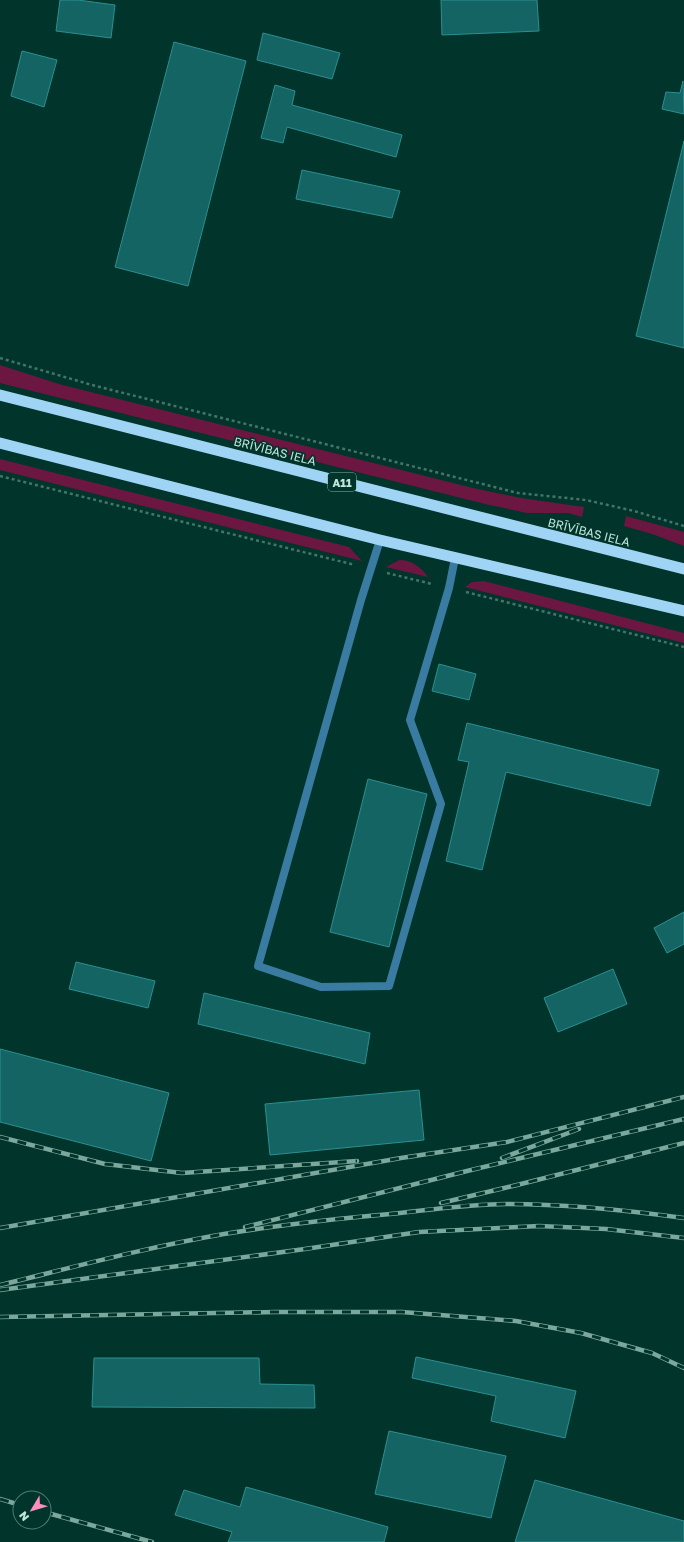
<svg xmlns="http://www.w3.org/2000/svg" width="684" height="1542" viewBox="0 0 684 1542" font-family="'Golos Text',sans-serif">
<style>
.green{fill:#6c1741}
.building{fill:#146464;stroke:#2b9091}
.lines{fill:none;stroke-linecap:round;stroke-linejoin:round}
.path{stroke:#45746a;stroke-width:2.5;stroke-dasharray:3 3;stroke-linecap:butt}
.service{stroke:#3a7ca1;stroke-width:8}
.trunk{stroke:#a0d4f4;stroke-width:11}
.rail-casing{stroke:#7ba79d;stroke-width:4.5}
.rail{stroke:#01342a;stroke-width:3;stroke-dasharray:9;stroke-linecap:butt}
.labels{text-anchor:middle;dominant-baseline:central;stroke-width:3.5;stroke-linejoin:round;paint-order:stroke}
.shield{fill:#01342a;stroke:#86b1a7;stroke-width:1}
.shield-label{font-size:11px;font-weight:bold;fill:#bfe7dc}
.street-label{font-size:12px;fill:#bfe7dc;stroke:#01342a}
</style>
<rect width="100%" height="100%" fill="#01342a"/>
<!-- green -->
<g class="green">
<path d="M0,365L59,384L473,488L521,498L584,507L582,517L568,513H527L485,504L0,383Z"/>
<path d="M0,459L349,547L362,561L0,470Z"/>
<path d="M626,516L684,532V546L652,534L624,526Z"/>
<path d="M399,560C412,560 421,567 428,577L386,567Z"/>
<path d="M484,581L684,633V643L465,587L472,582Z"/>
</g>
<!-- building -->
<g class="building">
<path d="M60,0H78L115,5L111,38L56,31Z"/>
<path d="M441,0H537L539,31L442,35Z"/>
<path d="M263,33L340,53L332,79L257,60Z"/>
<path d="M174,42L246,61L188,286L115,267Z"/>
<path d="M22,51L57,60L44,107L11,96Z"/>
<path d="M683,81L684,114L662,109L666,92L680,93Z"/>
<path d="M275,85L295,91L292,105L402,135L396,157L287,127L283,143L261,138Z"/>
<path d="M684,141V348L636,336Z"/>
<path d="M302,170L400,191L392,218L296,199Z"/>
<path d="M439,664L476,674L469,700L432,691Z"/>
<path d="M467,723L659,770L650,806L506,772L482,870L446,861L469,762L458,760Z"/>
<path d="M368,779L427,794L389,947L330,932Z"/>
<path d="M684,912V944L667,953L654,928Z"/>
<path d="M76,962L155,981L148,1008L69,989Z"/>
<path d="M613,969L627,1004L558,1032L544,998Z"/>
<path d="M204,993L370,1033L365,1064L198,1024Z"/>
<path d="M0,1049L169,1093L151,1161L0,1122Z"/>
<path d="M419,1090L424,1140L270,1155L265,1104Z"/>
<path d="M416,1357L576,1391L565,1438L491,1421L496,1396L412,1378Z"/>
<path d="M94,1358H259L260,1384L314,1385L315,1408L92,1407Z"/>
<path d="M389,1431L506,1456L491,1518L375,1494Z"/>
<path d="M535,1480L684,1521V1542H515Z"/>
<path d="M246,1487L388,1527L384,1542H228L232,1532L175,1515L184,1490L240,1507Z"/>
</g>
<g class="lines">
<!-- path -->
<g class="path">
<path d="M0,358L92,385L518,493L586,500L634,511L684,526"/>
<path d="M0,476L355,565"/>
<path d="M387,573L432,584"/>
<path d="M466,592L684,647"/>
</g>
<!-- service -->
<path class="service" d="M380,540L361,600L258,966L321,987L389,986L441,804L410,720L449,588L455,558"/>
<!-- trunk -->
<g class="trunk">
<path d="M0,395L684,569"/>
<path d="M0,443L380,540L684,611"/>
</g>
<!-- rail casing -->
<g class="rail-casing">
<g id="rail">
<path d="M0,1137L105,1164L182,1173L357,1161"/>
<path d="M502,1158L579,1129"/>
<path d="M441,1203L517,1185L684,1143"/>
<path d="M245,1227L467,1171L684,1119"/>
<path d="M0,1228L401,1158L507,1142L684,1097"/>
<path d="M0,1285C74,1267 148,1247 224,1234C279,1225 334,1219 390,1214C429,1210 468,1204 507,1204C566,1204 625,1210 684,1218"/>
<path d="M0,1290L305,1249L419,1232L539,1226L606,1229L684,1238"/>
<path d="M0,1317L275,1312H402L516,1321L581,1333L652,1353L684,1368"/>
<path d="M0,1499L20,1505"/>
<path d="M44,1512L152,1542"/>
</g>
</g>
<!-- rail -->
<use href="#rail" class="rail"/>
</g>
<g class="labels">
<!-- shield labels -->
<rect class="shield" x="328" y="473" width="28" height="18" rx="3"/>
<g class="shield-label">
<text x="342" y="482">A11</text>
</g>
<!-- street labels -->
<g class="street-label">
<text transform="translate(275 451) rotate(14)">BRĪVĪBAS IELA</text>
<text transform="translate(589 532) rotate(14)">BRĪVĪBAS IELA</text>
</g>
</g>
<!-- north arrow -->
<g transform="translate(32 1510) rotate(232)"><circle r="19" fill="#01342a" stroke="#4d7c71"/>
<path d="M0-3L7 15L0 10L-7 15Z" fill="#fe8ebb"/>
<text y="-6" font-size="11" font-weight="bold" text-anchor="middle" fill="#bfe7dc">N</text>
</g>
</svg>
